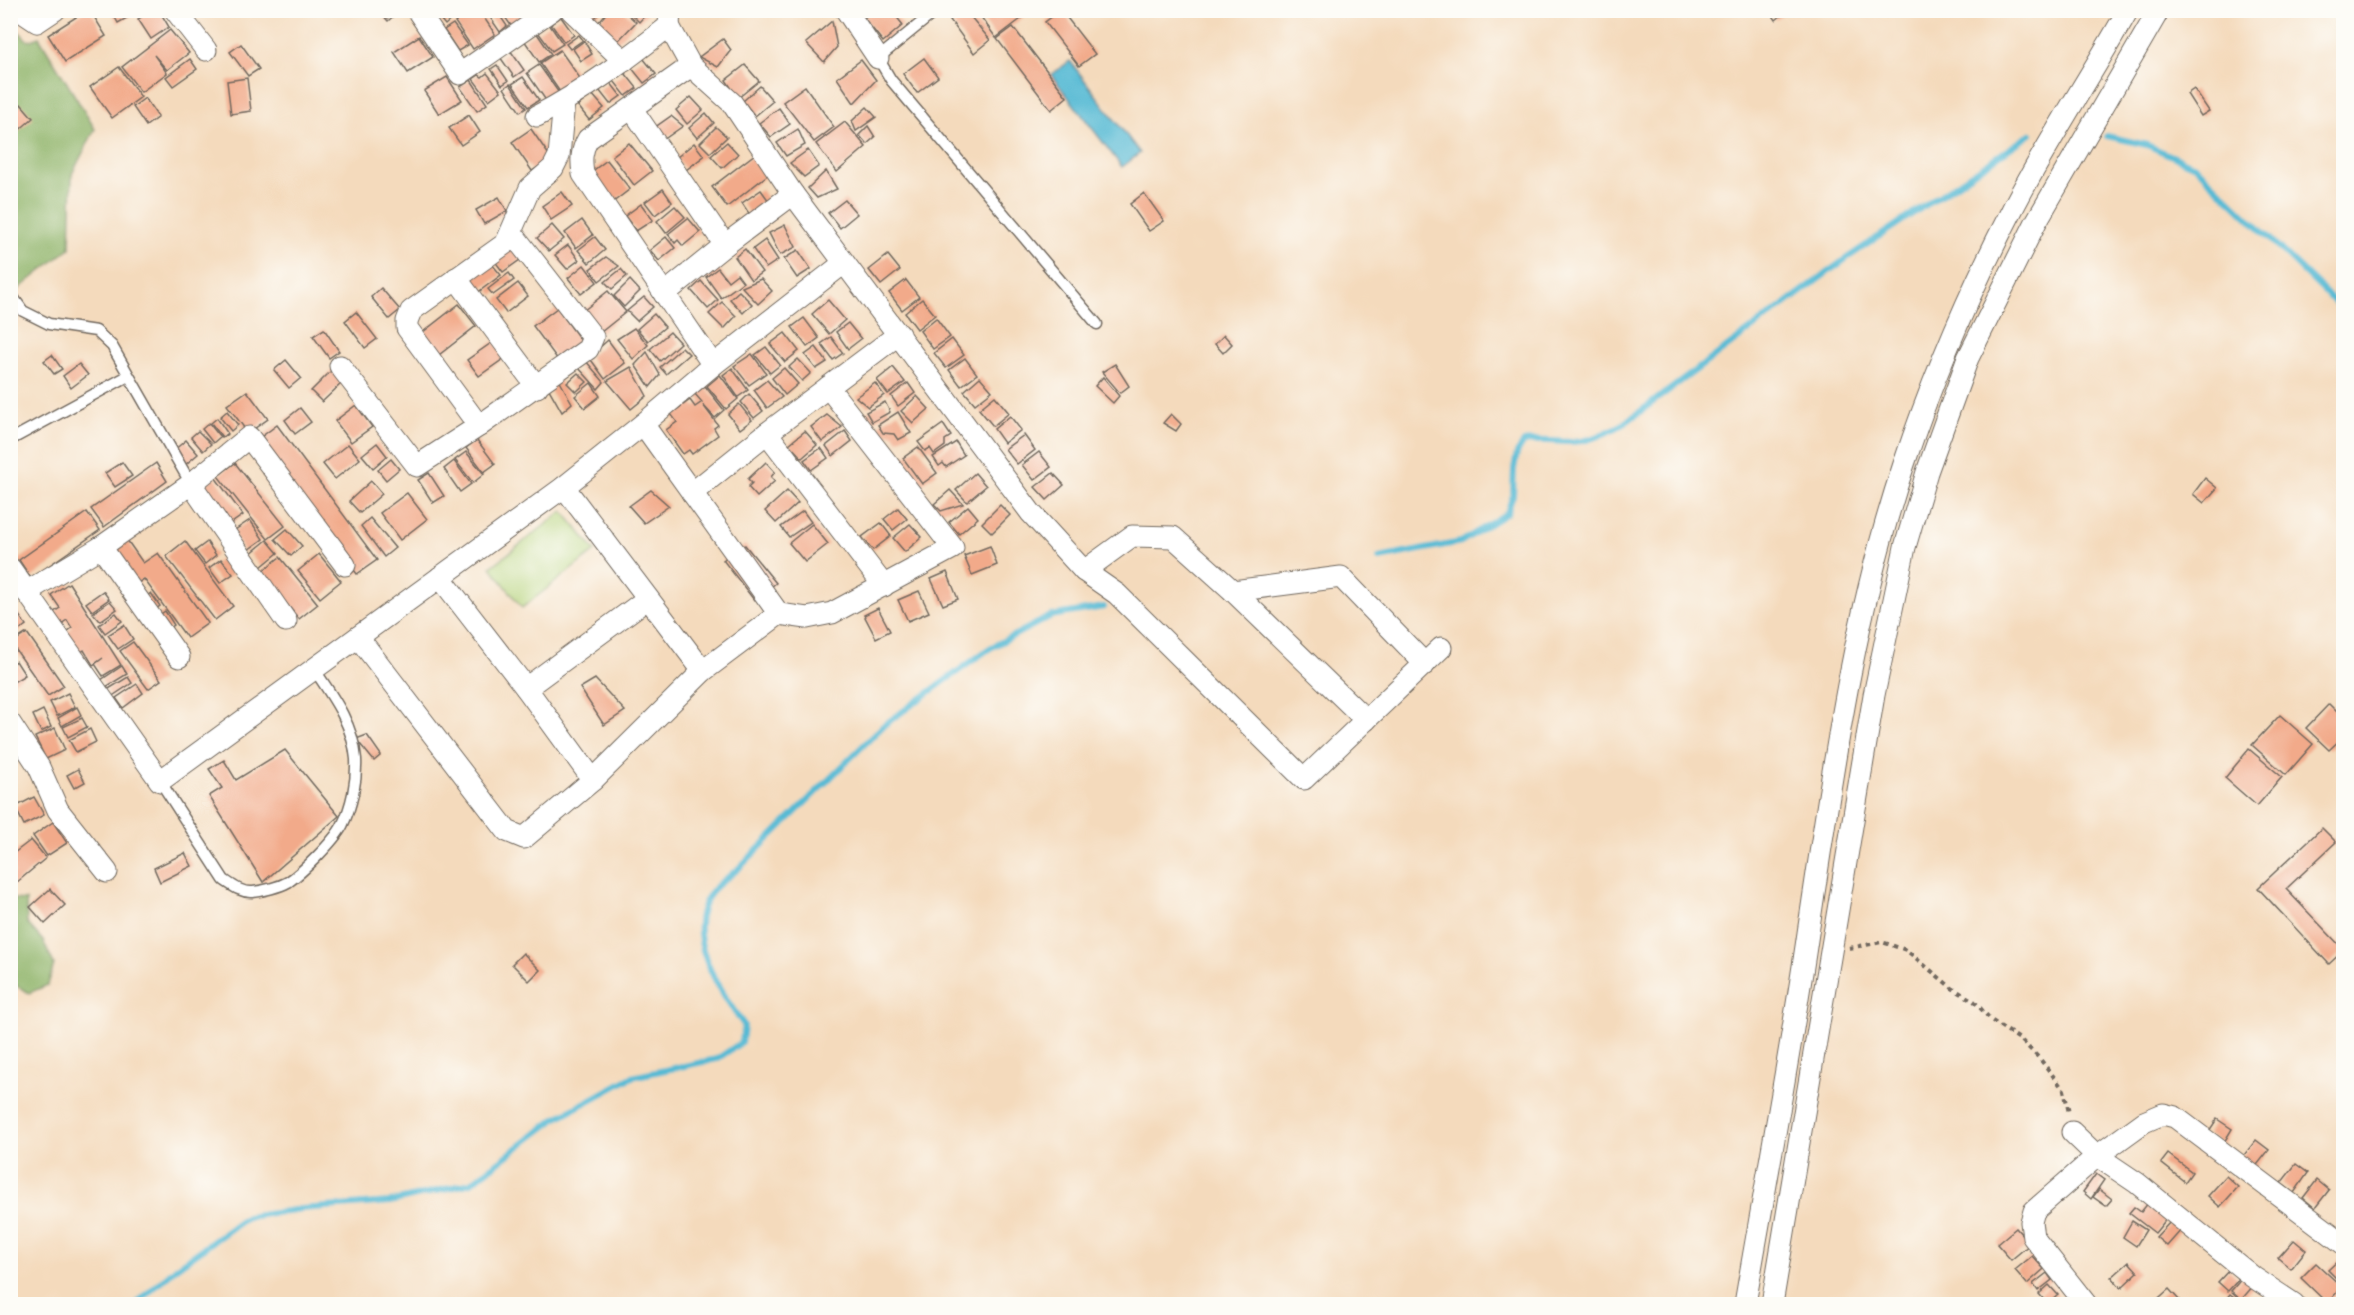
<svg xmlns="http://www.w3.org/2000/svg" width="2354" height="1315" viewBox="0 0 2354 1315" font-family="Mynerve,sans-serif">
<style>
.green{fill:#b4d279;stroke:#707e52;stroke-width:1.5}
.forest{fill:#8fb469;stroke:#5d704a;stroke-width:1.5}
.water{fill:#56bad4;stroke:#407280;stroke-width:1.5}
.lines{fill:none;stroke-linecap:round;stroke-linejoin:round}
.stream{stroke:#56bad4;stroke-width:6}
.building{fill:#f2aa8a}
.service-casing{stroke:#71685e;stroke-width:13}
.minor-casing{stroke:#71685e;stroke-width:23}
.path{stroke:#71685e;stroke-width:4;stroke-dasharray:4.5 4.5;stroke-linecap:butt}
.service{stroke:#fff;stroke-width:10}
.minor{stroke:#fff;stroke-width:21}
</style>
<rect width="100%" height="100%" fill="#fdfcf7"/>
<filter id="ink" filterUnits="userSpaceOnUse"><feTurbulence type="fractalNoise" baseFrequency=".0167" numOctaves="2"/><feDisplacementMap in="SourceGraphic" scale="12" xChannelSelector="R" yChannelSelector="G"/><feConvolveMatrix kernelMatrix="1 2 1 2 8 2 1 2 1" color-interpolation-filters="sRGB"/></filter>
<filter id="wash" filterUnits="userSpaceOnUse"><feTurbulence type="fractalNoise" baseFrequency=".008" numOctaves="4" result="noise"/><feDisplacementMap in="SourceGraphic" scale="24" xChannelSelector="R" yChannelSelector="G"/><feGaussianBlur stdDeviation="1.35" result="paint"/><feColorMatrix in="noise" values="0 0 0 0 0 0 0 0 0 0 0 0 0 0 0 0 0 1.4 0 .05"/><feComposite in="paint" operator="in"/></filter>
<g filter="url(#wash)">
<rect width="100%" height="100%" fill="#f4dabc"/>
<!-- green -->
<path class="green" d="M563,511L595,551L522,608L491,567Z"/>
<!-- forest -->
<g class="forest">
<path d="M11,23L28,41L39,37L95,129L72,174L70,248L11,295Z"/>
<path d="M10,899L26,900L27,923L43,941L54,964L48,985L29,993L15,985L11,970Z"/>
</g>
<!-- water -->
<path class="water" d="M1070,61L1140,153L1122,167L1051,75Z"/>
<g class="lines">
<!-- stream -->
<g class="stream">
<path d="M2107,136L2147,145L2195,166L2344,311"/>
<path d="M1379,558L1461,542L1507,513L1513,495L1514,469L1517,453L1524,442C1544,438 1563,444 1582,441C1597,438 1609,431 1622,425L1847,258L2031,134"/>
<path d="M136,1304L176,1268L247,1217L301,1209L390,1202L471,1183L555,1119L632,1077L717,1059L742,1042L744,1025C718,988 679,932 713,890C720,882 730,876 738,869L884,725L990,648L1051,616L1104,607"/>
</g>
</g>
<g id="blocks">
<!-- building -->
<g class="building">
<path d="M87,10H90L106,36L65,62L48,35Z"/>
<path d="M111,10H132L134,14L118,23Z"/>
<path d="M152,10H159L169,27L151,39L138,19Z"/>
<path d="M378,10H400L388,21Z"/>
<path d="M440,10H451L455,16L445,25L436,14Z"/>
<path d="M471,10H479L495,34L473,49L455,22Z"/>
<path d="M485,10H496L507,26L500,32Z"/>
<path d="M500,10H535L512,27Z"/>
<path d="M585,10H602L594,19Z"/>
<path d="M609,10H623L636,22L617,42L597,24Z"/>
<path d="M627,10H650L639,22Z"/>
<path d="M874,10H891L903,25L883,42L864,18Z"/>
<path d="M963,10H965L990,40L974,53L950,20Z"/>
<path d="M976,10H1029L1030,12L996,38Z"/>
<path d="M1061,10L1095,54L1079,66L1045,22Z"/>
<path d="M1769,10H1788L1776,20Z"/>
<path d="M561,17L574,35L564,42L551,24Z"/>
<path d="M832,21L837,47L824,62L806,43Z"/>
<path d="M453,24L468,45L458,51L444,30Z"/>
<path d="M549,24L563,44L552,51L538,32Z"/>
<path d="M1013,27L1067,97L1051,110L997,39Z"/>
<path d="M170,30L189,53L167,70L154,55L167,73L141,92L122,67Z"/>
<path d="M536,32L551,54L539,62L524,40Z"/>
<path d="M579,35L583,40L570,49L566,44Z"/>
<path d="M419,36L433,57L408,73L394,52Z"/>
<path d="M723,39L731,50L718,67L699,57Z"/>
<path d="M584,41L592,54L581,61L573,49Z"/>
<path d="M241,44L259,69L248,76L230,52Z"/>
<path d="M510,50L524,70L514,77L500,57Z"/>
<path d="M560,50L582,81L562,95L540,63Z"/>
<path d="M643,58L656,74L644,83L631,67Z"/>
<path d="M924,58L938,77L917,93L903,74Z"/>
<path d="M190,59L197,69L173,86L166,77Z"/>
<path d="M861,60L876,80L854,103L837,78Z"/>
<path d="M497,65L508,81L502,85L491,69Z"/>
<path d="M539,65L559,93L547,102L527,73Z"/>
<path d="M745,65L759,81L738,98L726,80Z"/>
<path d="M119,67L141,97L112,118L90,87Z"/>
<path d="M487,73L501,91L489,100L473,79L479,75L482,77Z"/>
<path d="M625,73L637,88L626,96L614,81Z"/>
<path d="M447,77L462,100L439,114L424,91Z"/>
<path d="M523,77L539,100L528,107L512,84Z"/>
<path d="M247,78L251,111L231,114L227,81Z"/>
<path d="M471,80L487,104L477,111L460,87Z"/>
<path d="M610,82L621,96L610,104L599,90Z"/>
<path d="M510,84L526,108L520,112L504,88Z"/>
<path d="M760,86L773,101L755,116L743,101Z"/>
<path d="M805,86L834,127L814,142L783,102Z"/>
<path d="M2194,89L2209,111L2201,116L2187,94Z"/>
<path d="M592,94L604,108L589,120L578,106Z"/>
<path d="M691,97L703,110L687,124L676,110Z"/>
<path d="M145,98L158,117L146,126L133,107Z"/>
<path d="M21,104L33,118L17,132L10,124V113Z"/>
<path d="M867,107L876,117L856,131L852,121Z"/>
<path d="M779,108L790,124L771,137L759,123Z"/>
<path d="M706,113L714,123L697,138L689,128Z"/>
<path d="M469,115L480,132L461,145L449,128Z"/>
<path d="M671,116L683,126L663,140L654,128Z"/>
<path d="M845,122L866,147L837,172L816,144Z"/>
<path d="M868,126L875,137L867,144L859,135Z"/>
<path d="M716,127L727,137L710,153L700,143Z"/>
<path d="M531,129L551,158L532,171L512,142Z"/>
<path d="M798,129L805,145L786,156L777,143Z"/>
<path d="M727,142L738,154L722,168L711,156Z"/>
<path d="M629,143L652,171L634,185L612,156Z"/>
<path d="M694,143L704,156L686,170L676,158Z"/>
<path d="M808,150L819,166L804,177L790,163Z"/>
<path d="M755,154L770,173L727,207L712,187Z"/>
<path d="M607,160L630,189L612,203L590,173Z"/>
<path d="M826,171L837,189L817,198L808,188Z"/>
<path d="M663,189L672,202L655,215L645,202Z"/>
<path d="M761,190L769,201L750,215L742,203Z"/>
<path d="M562,192L572,206L551,220L542,206Z"/>
<path d="M1144,193L1164,221L1149,231L1130,204Z"/>
<path d="M499,197L507,211L484,224L476,210Z"/>
<path d="M845,200L857,214L840,228L828,213Z"/>
<path d="M641,204L653,220L636,231L625,216Z"/>
<path d="M675,206L685,217L666,233L657,221Z"/>
<path d="M688,218L700,232L683,246L678,240L675,243L668,234Z"/>
<path d="M582,220L593,235L576,248L565,233Z"/>
<path d="M552,225L564,239L549,251L537,238Z"/>
<path d="M785,225L796,247L780,255L769,233Z"/>
<path d="M595,237L605,250L589,263L578,250Z"/>
<path d="M666,237L675,248L659,261L650,250Z"/>
<path d="M765,240L778,260L766,268L753,249Z"/>
<path d="M515,245L524,257L503,272L494,260Z"/>
<path d="M568,245L579,260L567,269L555,255Z"/>
<path d="M745,249L762,272L751,280L735,257Z"/>
<path d="M798,250L811,269L797,278L784,259Z"/>
<path d="M888,255L900,270L881,285L869,270Z"/>
<path d="M606,257L619,266L599,281L590,269Z"/>
<path d="M491,263L501,275L477,293L468,281Z"/>
<path d="M584,265L597,282L581,294L568,278Z"/>
<path d="M718,268L728,281L737,274L743,282L721,298L706,277Z"/>
<path d="M621,269L627,276L612,289L605,282Z"/>
<path d="M509,273L514,280L493,295L488,289Z"/>
<path d="M761,279L772,291L758,304L742,287Z"/>
<path d="M630,280L640,291L624,307L614,296Z"/>
<path d="M906,280L919,297L902,310L889,293Z"/>
<path d="M701,281L718,300L708,309L691,290Z"/>
<path d="M518,283L528,296L506,313L496,300Z"/>
<path d="M381,288L400,310L389,319L371,297Z"/>
<path d="M608,291L626,312L601,332L583,311Z"/>
<path d="M739,291L752,304L743,313L730,299Z"/>
<path d="M644,297L653,307L637,321L627,311Z"/>
<path d="M922,299L935,315L917,329L905,313Z"/>
<path d="M828,300L845,320L829,334L812,314Z"/>
<path d="M722,302L736,316L724,329L709,314Z"/>
<path d="M459,304L476,326L435,358L418,336Z"/>
<path d="M557,308L582,342L558,360L533,326Z"/>
<path d="M356,312L377,339L365,348L345,321Z"/>
<path d="M654,314L665,327L648,341L637,329Z"/>
<path d="M804,318L819,338L807,347L792,327Z"/>
<path d="M936,318L950,337L933,349L920,331Z"/>
<path d="M848,323L861,339L848,349L836,332Z"/>
<path d="M634,328L648,345L633,359L617,339Z"/>
<path d="M324,329L339,351L329,358L313,336Z"/>
<path d="M670,332L680,343L660,361L650,349Z"/>
<path d="M785,333L799,351L785,362L770,344Z"/>
<path d="M1224,335L1232,344L1223,353L1215,344Z"/>
<path d="M831,337L843,353L833,360L821,344Z"/>
<path d="M952,339L964,355L946,368L934,353Z"/>
<path d="M608,340L625,363L605,379L589,357Z"/>
<path d="M494,341L506,357L479,376L467,360Z"/>
<path d="M682,347L689,354L666,374L660,367Z"/>
<path d="M766,347L780,365L770,373L755,355Z"/>
<path d="M816,347L827,362L816,369L805,355Z"/>
<path d="M647,352L660,375L650,387L635,365Z"/>
<path d="M752,354L766,373L749,385L734,366Z"/>
<path d="M52,355L62,369L54,374L44,361Z"/>
<path d="M965,358L977,374L961,386L949,370Z"/>
<path d="M798,359L811,373L802,381L789,367Z"/>
<path d="M286,360L301,378L289,388L274,370Z"/>
<path d="M585,360L604,382L598,389L578,367Z"/>
<path d="M79,364L88,375L71,388L63,376Z"/>
<path d="M1115,364L1129,386L1120,393L1102,372Z"/>
<path d="M631,367L647,396L631,409L607,381Z"/>
<path d="M893,367L905,382L888,394L877,380Z"/>
<path d="M732,368L748,390L738,397L723,375Z"/>
<path d="M784,368L798,384L785,395L772,378Z"/>
<path d="M333,369L344,381L322,402L311,391Z"/>
<path d="M578,373L587,382L576,392L567,383Z"/>
<path d="M720,375L738,399L726,409L707,386Z"/>
<path d="M980,377L992,391L975,404L964,391Z"/>
<path d="M1103,377L1119,396L1113,403L1095,386Z"/>
<path d="M558,378L572,403L562,412L549,389Z"/>
<path d="M767,380L782,397L767,408L754,390Z"/>
<path d="M591,383L600,396L585,408L575,396Z"/>
<path d="M875,383L884,395L868,407L856,397Z"/>
<path d="M908,383L915,393L898,406L891,396Z"/>
<path d="M705,386L724,410L715,418L703,405L718,425L714,428L718,435L692,454L689,450L683,454L666,430L677,422L671,414L690,400L695,407L702,402L695,394Z"/>
<path d="M247,391L268,419L248,433L227,405Z"/>
<path d="M749,394L763,411L754,418L741,402Z"/>
<path d="M917,396L929,409L913,423L901,411Z"/>
<path d="M995,396L1009,413L993,426L979,409Z"/>
<path d="M885,402L890,412L872,422L866,412Z"/>
<path d="M739,404L752,420L740,429L728,414Z"/>
<path d="M356,405L372,427L351,442L335,421Z"/>
<path d="M300,408L311,422L295,434L285,420Z"/>
<path d="M227,411L238,425L231,431L220,417Z"/>
<path d="M898,412L911,433L898,440L894,434L883,433L878,425Z"/>
<path d="M1171,414L1181,424L1176,431L1163,423Z"/>
<path d="M827,415L842,427L822,442L811,427Z"/>
<path d="M1010,416L1021,430L1004,443L994,429Z"/>
<path d="M217,418L228,434L222,437L211,423Z"/>
<path d="M209,423L220,437L213,443L202,429Z"/>
<path d="M943,424L951,436L945,440V446L934,454L930,448L925,451L918,442Z"/>
<path d="M277,425L377,560L357,574L257,440Z"/>
<path d="M198,431L211,444L203,451L191,437Z"/>
<path d="M805,431L817,445L802,458L789,444Z"/>
<path d="M845,431L852,441L833,456L826,446Z"/>
<path d="M1024,435L1035,450L1017,464L1005,449Z"/>
<path d="M186,440L198,454L185,465L173,451Z"/>
<path d="M477,440L495,464L484,472L466,448Z"/>
<path d="M956,442L964,455L946,467L943,463L939,466L933,457Z"/>
<path d="M377,443L387,456L373,468L362,455Z"/>
<path d="M348,444L360,459L335,479L323,464Z"/>
<path d="M918,447L937,473L922,484L903,458Z"/>
<path d="M821,448L828,458L811,470L804,460Z"/>
<path d="M466,452L484,474L473,483L455,460Z"/>
<path d="M1039,452L1051,467L1034,480L1022,465Z"/>
<path d="M391,459L399,469L386,480L378,470Z"/>
<path d="M454,461L471,484L460,492L444,469Z"/>
<path d="M122,462L132,476L115,487L105,473Z"/>
<path d="M766,462L775,472L771,477L775,481L757,497L748,487L752,483L748,479Z"/>
<path d="M156,463L167,481L104,527L91,509Z"/>
<path d="M235,463L285,526L268,539L218,476Z"/>
<path d="M429,473L444,496L433,503L418,480Z"/>
<path d="M975,473L986,486L967,502L956,490Z"/>
<path d="M1053,473L1064,485L1047,500L1035,487Z"/>
<path d="M215,477L243,515L226,527L197,490Z"/>
<path d="M2205,478L2217,488L2204,503L2193,494Z"/>
<path d="M371,481L382,494L360,513L349,501Z"/>
<path d="M651,490L669,506L644,523L629,506Z"/>
<path d="M950,490L963,504L941,511L934,504Z"/>
<path d="M787,491L798,503L776,523L765,511Z"/>
<path d="M407,493L427,519L400,540L380,513Z"/>
<path d="M1000,505L1010,515L992,533L982,523Z"/>
<path d="M968,506L978,518L959,534L949,522Z"/>
<path d="M898,508L907,519L893,530L884,519Z"/>
<path d="M803,511L811,522L789,537L781,527Z"/>
<path d="M87,512L100,530L31,578L19,560Z"/>
<path d="M370,518L395,548L384,557L361,526Z"/>
<path d="M250,520L263,539L245,552L232,532Z"/>
<path d="M881,523L891,536L873,550L862,537Z"/>
<path d="M812,524L828,544L805,562L789,543Z"/>
<path d="M910,524L922,537L905,552L893,538Z"/>
<path d="M287,529L302,546L291,556L275,539Z"/>
<path d="M127,540L143,563L158,553L208,623L187,638L144,579L133,586L109,553Z"/>
<path d="M267,540L278,553L261,567L250,554Z"/>
<path d="M185,541L233,606L215,620L166,556Z"/>
<path d="M207,542L216,555L205,564L195,551Z"/>
<path d="M745,545L776,583L754,600L723,560Z"/>
<path d="M990,546L997,565L972,575L964,556Z"/>
<path d="M319,554L341,581L320,598L298,571Z"/>
<path d="M280,557L318,604L299,619L261,572Z"/>
<path d="M221,559L233,574L220,583L209,568Z"/>
<path d="M947,572L958,599L943,605L931,579Z"/>
<path d="M69,583L121,665L103,676L95,664L103,658L93,665L84,650L77,655L64,634L72,628L67,620L61,624L54,612L60,608L51,595Z"/>
<path d="M103,591L109,599L92,611L86,603Z"/>
<path d="M919,591L929,612L908,621L898,600Z"/>
<path d="M151,593L160,606L150,613L141,600Z"/>
<path d="M110,601L117,609L100,621L93,613Z"/>
<path d="M10,603L26,625L10,637Z"/>
<path d="M878,608L890,631L876,638L864,615Z"/>
<path d="M165,611L174,625L163,633L154,619Z"/>
<path d="M116,613L122,621L105,633L99,625Z"/>
<path d="M124,625L133,639L118,649L108,635Z"/>
<path d="M27,633L64,686L48,696L11,643Z"/>
<path d="M133,642L161,680L148,689L120,651Z"/>
<path d="M16,661L25,675L10,684V664Z"/>
<path d="M122,666L127,674L106,687L101,680Z"/>
<path d="M128,677L132,683L111,697L107,690Z"/>
<path d="M595,679L625,711L604,725L580,688Z"/>
<path d="M137,684L143,693L123,708L116,698Z"/>
<path d="M68,693L75,707L57,716L50,702Z"/>
<path d="M2329,704L2344,719V736L2329,750L2306,728Z"/>
<path d="M77,707L81,715L62,726L58,718Z"/>
<path d="M43,710L51,727L41,732L33,715Z"/>
<path d="M2280,715L2313,744L2286,775L2252,745Z"/>
<path d="M82,718L87,727L68,737L63,727Z"/>
<path d="M55,728L65,750L46,759L35,737Z"/>
<path d="M90,729L96,742L76,752L69,740Z"/>
<path d="M367,735L381,755L374,761L356,739Z"/>
<path d="M2249,749L2282,777L2257,806L2225,778Z"/>
<path d="M285,750L339,816L263,882L209,796L222,788L209,769L224,760L236,780Z"/>
<path d="M78,769L85,782L74,788L67,775Z"/>
<path d="M34,797L44,815L24,825L15,807Z"/>
<path d="M53,822L67,843L47,856L33,836Z"/>
<path d="M2322,828L2336,842L2286,889L2344,950L2329,964L2258,888Z"/>
<path d="M31,840L46,858L10,888V876L15,872L10,867V856Z"/>
<path d="M185,853L192,866L160,882L154,868Z"/>
<path d="M50,889L65,905L45,924L30,907Z"/>
<path d="M523,953L540,970L529,981L512,964Z"/>
<path d="M2217,1119L2232,1129L2223,1144L2207,1134Z"/>
<path d="M2256,1140L2269,1150L2246,1179L2233,1169Z"/>
<path d="M2168,1154L2192,1172L2185,1182L2161,1163Z"/>
<path d="M2296,1164L2308,1173L2294,1193L2281,1183Z"/>
<path d="M2096,1174L2104,1180L2091,1199L2083,1192Z"/>
<path d="M2226,1176L2238,1187L2220,1207L2208,1196Z"/>
<path d="M2317,1180L2329,1190L2315,1208L2303,1198Z"/>
<path d="M2099,1189L2112,1199L2106,1206L2093,1197Z"/>
<path d="M2149,1202L2168,1217L2155,1233L2129,1213L2134,1207L2141,1212Z"/>
<path d="M2172,1220L2182,1229L2167,1246L2156,1237Z"/>
<path d="M2132,1221L2146,1230L2136,1246L2123,1237Z"/>
<path d="M2016,1228L2030,1244L2011,1260L1997,1244Z"/>
<path d="M2294,1240L2306,1250L2291,1269L2278,1258Z"/>
<path d="M2032,1256L2044,1269L2027,1284L2015,1270Z"/>
<path d="M2342,1257L2344,1276L2339,1281L2328,1270Z"/>
<path d="M2129,1262L2138,1272L2121,1288L2112,1277Z"/>
<path d="M2316,1263L2342,1287L2327,1303L2301,1278Z"/>
<path d="M2229,1270L2239,1279L2228,1291L2218,1282Z"/>
<path d="M2047,1273L2052,1280L2038,1291L2033,1284Z"/>
<path d="M2244,1276L2254,1285L2241,1300L2231,1291Z"/>
<path d="M2049,1285L2058,1295L2048,1304L2039,1294Z"/>
<path d="M2169,1289L2180,1301L2176,1304H2152Z"/>
<path d="M2230,1294L2239,1301L2237,1304H2222Z"/>
</g>
</g>
</g>
<g filter="url(#ink)">
<use href="#blocks" fill-opacity="0" stroke="#71685e" stroke-width="1.5"/>
<g class="lines">
<!-- service casing -->
<g class="service-casing">
<g id="service">
<path d="M937,10L878,58L891,80L1097,324"/>
<path d="M10,293L23,311L49,324L96,331L112,346L191,484"/>
<path d="M10,440L128,376"/>
<path d="M160,781L224,880C233,886 242,893 253,892C263,891 279,887 288,882C303,872 334,841 342,826C352,806 357,781 356,759C353,724 333,697 314,669"/>
</g>
</g>
<!-- minor casing -->
<g class="minor-casing">
<g id="minor">
<path d="M19,10L37,22L55,10"/>
<path d="M175,10L206,50"/>
<path d="M417,10L460,74L552,10"/>
<path d="M571,10L624,61"/>
<path d="M846,10L878,58"/>
<path d="M669,26L691,66L732,103L793,194L1031,513L1084,571L1117,594L1304,779L1441,648"/>
<path d="M691,66L588,139C581,151 581,160 583,174L713,365"/>
<path d="M632,109L725,245L793,194"/>
<path d="M537,116C585,91 627,59 669,26L670,10"/>
<path d="M456,278L537,387"/>
<path d="M664,294L725,245"/>
<path d="M340,366L417,466L479,426L588,349L593,337L512,233"/>
<path d="M643,424L779,614L807,618L832,613L953,548L828,387"/>
<path d="M479,426L407,328V321L411,311L506,243L530,188L553,168L559,156L564,102"/>
<path d="M767,433L884,586"/>
<path d="M191,484L286,621"/>
<path d="M564,487L703,671"/>
<path d="M692,493L767,433L899,334"/>
<path d="M101,547L179,657"/>
<path d="M10,568L160,781L564,487L643,424L713,365L844,263"/>
<path d="M1084,571L1132,536L1173,537L1233,591L1366,720"/>
<path d="M440,577L526,688L593,780"/>
<path d="M1233,591L1341,577L1425,664"/>
<path d="M26,592L101,547L191,484L249,437L345,565"/>
<path d="M358,637L507,831L524,838L593,780L703,671L779,614"/>
<path d="M526,688L647,599"/>
<path d="M10,723L39,767L58,810L107,872"/>
<path d="M2072,1132L2097,1156L2137,1183L2253,1277L2294,1304"/>
<path d="M1745,1304C1766,1181 1790,1057 1808,933C1832,775 1853,616 1904,464C1933,377 1969,293 2011,212C2046,143 2090,78 2128,10"/>
<path d="M1772,1304L1874,695L1905,547L1927,472L1968,358L2036,222L2159,10"/>
<path d="M2086,1304L2033,1237L2031,1222L2034,1211L2097,1156L2144,1122L2163,1114L2175,1117L2344,1244"/>
</g>
</g>
<!-- path -->
<path class="path" d="M1849,948L1882,942L1906,950L1952,988L1974,1001L1991,1020L2021,1040L2040,1059L2064,1090L2069,1113"/>
<!-- service -->
<use href="#service" class="service"/>
<!-- minor -->
<use href="#minor" class="minor"/>
</g>
</g>
<!-- margin -->
<rect width="2354" height="1315" fill="none" stroke="#fdfcf7" stroke-width="36"/>
</svg>
